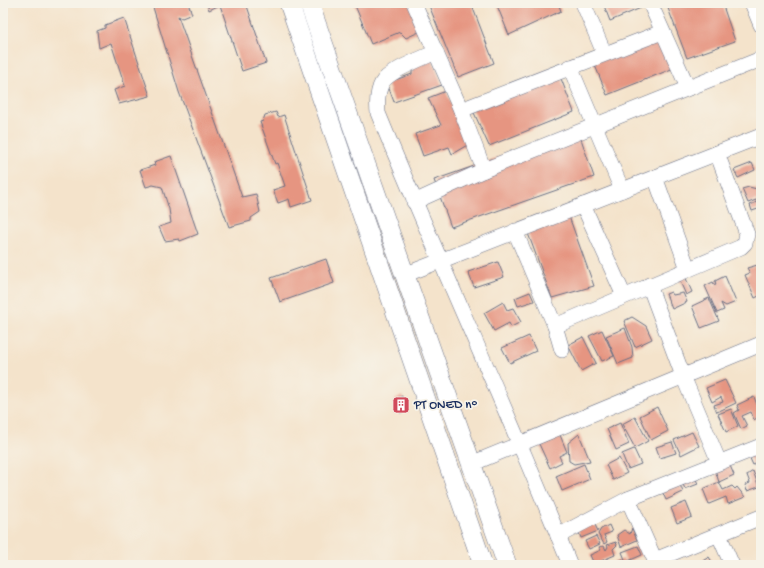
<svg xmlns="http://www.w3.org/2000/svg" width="764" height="568" viewBox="0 0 764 568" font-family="'Gochi Hand',sans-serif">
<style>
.building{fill:#e69581}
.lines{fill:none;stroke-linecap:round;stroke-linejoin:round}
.minor-casing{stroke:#676e84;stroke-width:16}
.major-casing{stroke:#676e84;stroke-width:20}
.minor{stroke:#fff;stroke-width:15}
.major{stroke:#fff;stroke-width:19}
.labels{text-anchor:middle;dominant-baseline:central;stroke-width:3.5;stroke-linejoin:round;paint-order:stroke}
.poi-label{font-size:13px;fill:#1b2f5e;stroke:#f7f3e8;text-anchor:start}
</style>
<rect width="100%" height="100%" fill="#f7f3e8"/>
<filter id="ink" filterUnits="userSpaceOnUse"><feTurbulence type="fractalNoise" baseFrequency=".025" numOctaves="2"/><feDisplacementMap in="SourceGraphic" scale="8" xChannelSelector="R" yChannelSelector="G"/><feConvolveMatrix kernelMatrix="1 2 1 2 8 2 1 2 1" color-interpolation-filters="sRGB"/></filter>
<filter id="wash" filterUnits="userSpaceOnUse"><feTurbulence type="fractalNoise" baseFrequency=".012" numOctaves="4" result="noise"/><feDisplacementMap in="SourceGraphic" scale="16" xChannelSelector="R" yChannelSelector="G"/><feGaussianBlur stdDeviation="0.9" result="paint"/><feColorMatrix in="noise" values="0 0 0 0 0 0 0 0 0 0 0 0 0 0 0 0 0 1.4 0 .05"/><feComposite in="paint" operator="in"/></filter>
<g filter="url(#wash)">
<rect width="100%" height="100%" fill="#f4e3cb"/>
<g id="blocks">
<!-- building -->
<g class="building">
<path d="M155,3H188L192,14L182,18L178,16L242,197L256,194L260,212L251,218V221L229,227L179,92L152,4Z"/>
<path d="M207,3H246L266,63L242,71L220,5L209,10Z"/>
<path d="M354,3H410L419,32L406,38L400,32L371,44Z"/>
<path d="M428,3H471L494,63L458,77Z"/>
<path d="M496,3H558L561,11L509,35Z"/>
<path d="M603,3H647L648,5L610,21Z"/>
<path d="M666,3H722L735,41L687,58Z"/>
<path d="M124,18L150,96L119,104L114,90L125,86L111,43L99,48L97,31L105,28V25Z"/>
<path d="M658,31L674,68L607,95L592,58Z"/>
<path d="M432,59L442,85L394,102L387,83L412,74V67Z"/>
<path d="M558,71L574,112L489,146L471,106Z"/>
<path d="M446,91L469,144L452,154L449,147L423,156L415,134L441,125L428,98Z"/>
<path d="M276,112L278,117L284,115L312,200L291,207L289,199L278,203L273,190L285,186L277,163L275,164L260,122L263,121L265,115Z"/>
<path d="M578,130L594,177L451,227L434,180Z"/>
<path d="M171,156L198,234L180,241L179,239L165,241L159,227L171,223L169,209L162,187L153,185L146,187L140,170L155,165L154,162Z"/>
<path d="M752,163L755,170L738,178L734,170Z"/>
<path d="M749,187L761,190V208L752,211L750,205L757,202L756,200L748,203L742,189Z"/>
<path d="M567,211L594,286L552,298L526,228Z"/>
<path d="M326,259L334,283L280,302L271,278Z"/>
<path d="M498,262L504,277L474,287L468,272Z"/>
<path d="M761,264V295L755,298L745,275L750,273L747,268Z"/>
<path d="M684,274L692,292L686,295L678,277Z"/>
<path d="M725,276L736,302L726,306L721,303L724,310L717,313L705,286L713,282L715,286L716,285L715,281Z"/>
<path d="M530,292L534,301L518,306L515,298Z"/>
<path d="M671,292L673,295L683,293L687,302L672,309L666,294Z"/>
<path d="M709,298L719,321L701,328L692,306Z"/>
<path d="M503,302L507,310L513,308L521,322L511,327L509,323L494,331L484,313Z"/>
<path d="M632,317L646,326L652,339L635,347L624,321Z"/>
<path d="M625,328L632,347L633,358L618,364L606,336Z"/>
<path d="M602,330L614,356L602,361L589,336Z"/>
<path d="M529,336L536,351L510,363L502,348Z"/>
<path d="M583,337L596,363L581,371L568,345Z"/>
<path d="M725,380L736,403L717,412L714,405L723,402L721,397L712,402L706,388Z"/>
<path d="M402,396L407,411L400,413L395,400Z"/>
<path d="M754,397L761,415L754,420L751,412L742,416L747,426L741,429L734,413L739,410L737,405Z"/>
<path d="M657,407L668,431L651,440L640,416Z"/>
<path d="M731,409L738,426L726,432L718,414Z"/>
<path d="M635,417L648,441L635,448L622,424Z"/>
<path d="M620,423L629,444L616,450L607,429Z"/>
<path d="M692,432L699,446L681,455L674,440Z"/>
<path d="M579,434L590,461L574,464L569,461L568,443Z"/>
<path d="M560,435L567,452L559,456L562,462L550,468L539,444Z"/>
<path d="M672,442L676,453L660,458L656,447Z"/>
<path d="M761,446V461L753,465L747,452Z"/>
<path d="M634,449L641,464L628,469L622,454Z"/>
<path d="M619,458L627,473L613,480L606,465Z"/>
<path d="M728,461L734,475L719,482L723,490L732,486L735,489L737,487L745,497L728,504L726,497L709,504L703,489L719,482L714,467Z"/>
<path d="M584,464L590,479L562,491L556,476Z"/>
<path d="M692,469L698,484L685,489L679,475Z"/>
<path d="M753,471L759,487L747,491L745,485L750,483L747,475Z"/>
<path d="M678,480L683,492L666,500L661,489Z"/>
<path d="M686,502L692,517L677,523L671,508Z"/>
<path d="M594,523L598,531L581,538L577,528Z"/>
<path d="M609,525L612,532L604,535L607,542L604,544L598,534L601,529Z"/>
<path d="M632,528L637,540L621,547L617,535L624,530L630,534Z"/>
<path d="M596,536L600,544L589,549L585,541Z"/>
<path d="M616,542L617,545L613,549L615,555L594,564L590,555L601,550L599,547L604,546L606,550L608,547L607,545Z"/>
<path d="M638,546L642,555L626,562L622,552Z"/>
<path d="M709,557L714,565H696Z"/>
<path d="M623,559L625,565H607Z"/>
</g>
</g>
</g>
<g filter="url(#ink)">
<use href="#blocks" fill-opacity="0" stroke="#676e84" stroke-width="1"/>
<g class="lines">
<!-- minor casing -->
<g class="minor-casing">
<g id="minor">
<path d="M414,3L461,110L484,170"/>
<path d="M583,3L604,53"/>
<path d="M650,3L688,88"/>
<path d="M752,3L761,25"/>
<path d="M436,52C423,58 388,71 382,83C377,92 377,103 378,113C440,265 509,413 570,565"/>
<path d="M570,67L622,190"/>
<path d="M461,110L662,32"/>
<path d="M655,177L688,269"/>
<path d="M414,202L484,170L761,59"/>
<path d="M583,205L624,296"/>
<path d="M515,231L555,326L562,350"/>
<path d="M404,275L761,136"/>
<path d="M649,285L683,376L719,462"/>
<path d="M555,326L741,247L745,243L747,234L717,153"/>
<path d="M471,464L761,344"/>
<path d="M628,499L657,565"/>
<path d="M719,535L732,565"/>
<path d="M558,536L628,499L761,446"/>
<path d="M655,560L761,517"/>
</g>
</g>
<!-- major casing -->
<g class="major-casing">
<g id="major">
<path d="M289,3L483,565"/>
<path d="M309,3L507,565"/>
</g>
</g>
<!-- minor -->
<use href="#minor" class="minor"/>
<!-- major -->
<use href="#major" class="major"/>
</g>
</g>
<!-- icons -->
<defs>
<g id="building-square" transform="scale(0.9)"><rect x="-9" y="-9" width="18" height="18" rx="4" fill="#d1495b" stroke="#f7f3e8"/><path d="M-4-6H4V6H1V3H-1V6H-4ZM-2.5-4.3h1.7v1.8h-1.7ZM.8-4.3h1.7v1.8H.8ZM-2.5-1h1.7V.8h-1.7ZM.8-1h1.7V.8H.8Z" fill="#fff"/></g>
</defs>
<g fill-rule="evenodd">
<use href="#building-square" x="401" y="405"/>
</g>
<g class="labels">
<!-- poi labels -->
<g class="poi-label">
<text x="414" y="405">PT ONED n°</text>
</g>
</g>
<!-- margin -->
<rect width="764" height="568" fill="none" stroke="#f7f3e8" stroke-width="16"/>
</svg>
